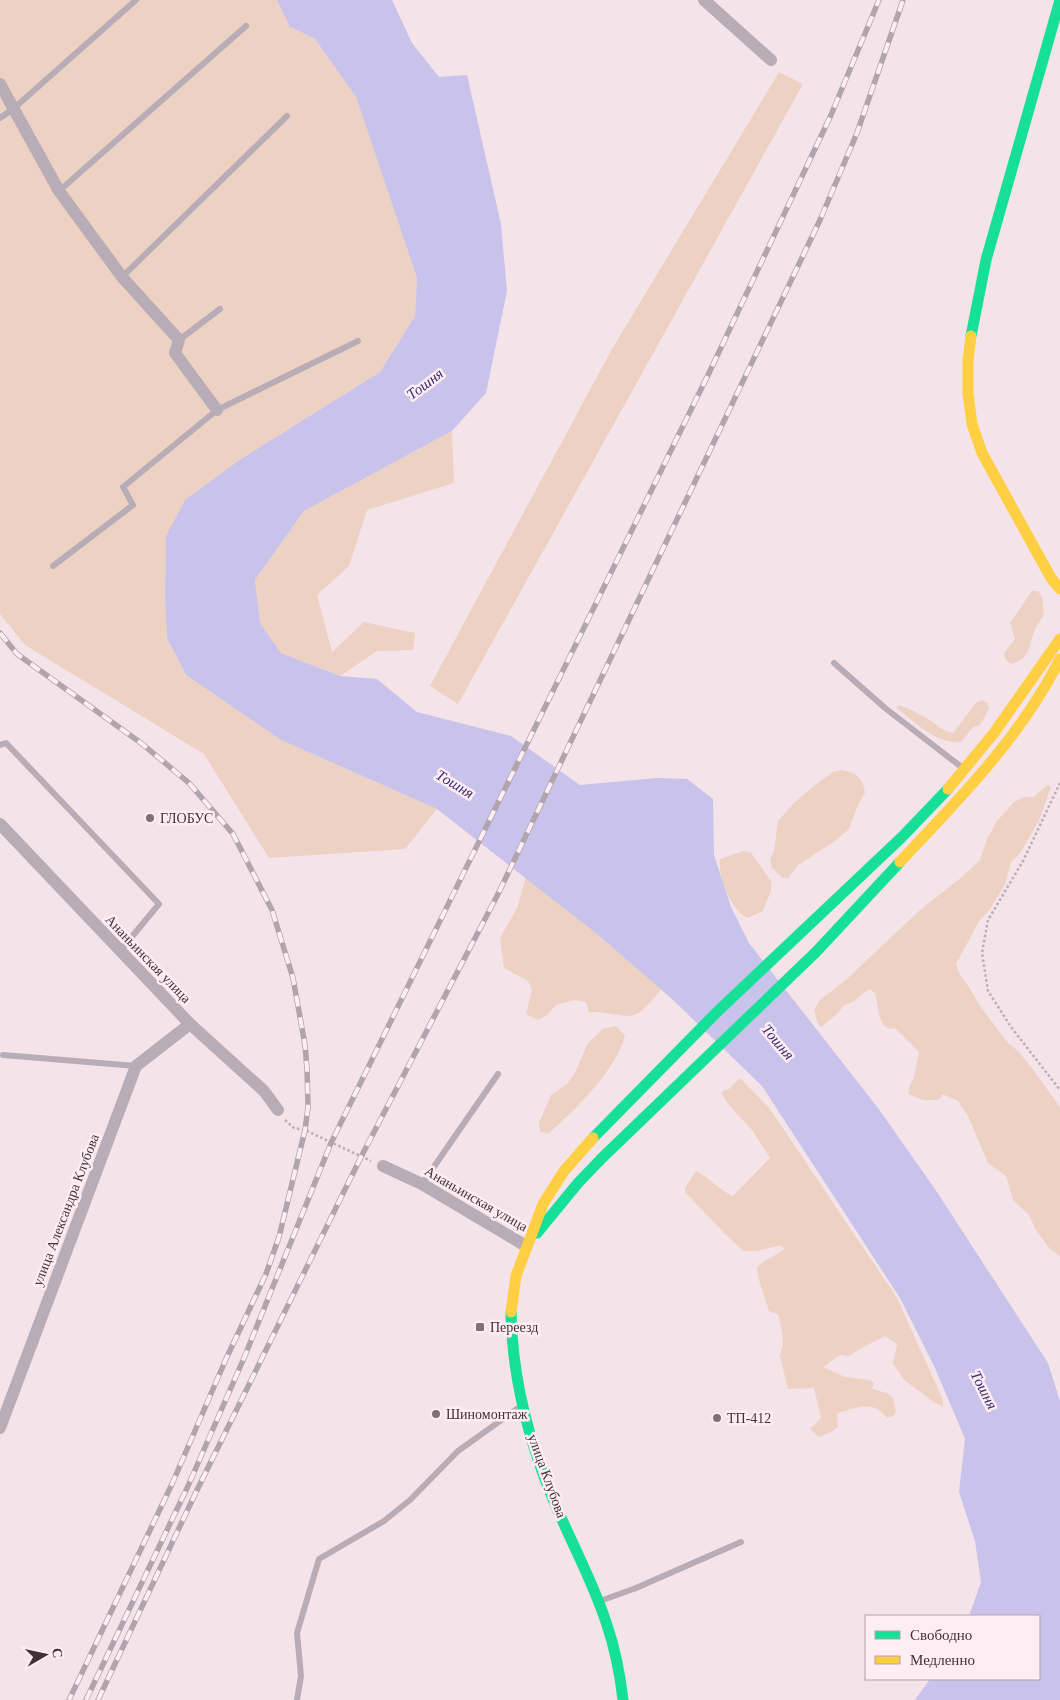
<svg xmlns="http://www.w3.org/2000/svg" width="1060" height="1700" viewBox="0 0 1060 1700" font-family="'Times New Roman',serif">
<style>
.green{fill:#edd2c3}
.water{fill:#c9c3ec}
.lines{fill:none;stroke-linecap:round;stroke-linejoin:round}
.path{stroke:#baaeb8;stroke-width:2.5;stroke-dasharray:2.5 2.5;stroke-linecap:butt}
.lane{stroke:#b8acb7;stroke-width:6}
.street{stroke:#b8acb7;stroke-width:12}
.fast{stroke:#16e098;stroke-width:11}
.slow{stroke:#ffcf43;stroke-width:11}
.rail-casing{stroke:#b0a4ad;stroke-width:5.5}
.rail{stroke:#feeef3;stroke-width:4;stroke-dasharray:11;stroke-linecap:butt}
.poi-dot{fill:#807075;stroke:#feeef3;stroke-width:2}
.labels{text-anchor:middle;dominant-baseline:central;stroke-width:5;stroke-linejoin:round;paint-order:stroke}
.poi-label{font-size:14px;fill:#413237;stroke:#feeef3;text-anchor:start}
.street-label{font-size:14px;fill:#413237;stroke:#feeef3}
.water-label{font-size:15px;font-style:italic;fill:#372c6e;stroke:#feeef3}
</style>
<rect width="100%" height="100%" fill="#f4e3e9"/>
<!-- green -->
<g class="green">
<path d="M0,0H277L290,27L315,39L356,97L417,278L415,316L380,372L241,459L166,536L165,596L167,638L186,675L281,740L437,809L405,849L269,858L204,754L25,645L0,614Z"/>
<path d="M779,72L803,84L458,704L430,686L612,349Z"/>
<path d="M452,431L454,483L367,510L349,566L317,595L332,652L364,622L415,633L413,650L377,651L340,676L281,653L260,623L255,580L304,511Z"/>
<path d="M1032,591H1038L1042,597L1044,615C1042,618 1039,622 1037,625C1028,642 1033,658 1011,664L1005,659L1004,653L1015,639L1010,623Z"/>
<path d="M982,700L988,703L989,709L980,725L973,727L961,742C935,744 916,722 896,708L899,705C909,708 919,714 928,719C937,725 942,731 953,733L976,703Z"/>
<path d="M842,770C857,773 863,778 865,793L858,805L849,829L835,841L798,865L788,878H783L772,868L770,860L774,851L778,821L793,804L815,785L833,772Z"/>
<path d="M1047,785L1051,787L1039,820L1021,852L1011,862L1005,884L990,909L979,921L956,964L960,975L969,987L980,1006L1008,1043L1018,1051L1034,1071L1060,1107V1256L1050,1249L1036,1230L1029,1215L1013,1200L1006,1176L988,1163L968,1116L958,1101L942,1094L940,1099C927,1102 919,1100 908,1093L910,1085L914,1077L919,1052L895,1028L888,1029C874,1017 881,1007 874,992L869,989L854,1001L843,1006L838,1013L821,1027L818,1024L814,1010L819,1001L848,978L919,911L962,877L980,860L987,839L997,821L1013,803L1023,797H1034Z"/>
<path d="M744,851L750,852L752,854L771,881C773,893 766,900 763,911L747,918C730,908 718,878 720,859Z"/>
<path d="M526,877L597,934L661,989C630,1030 631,1012 589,1012L586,1002L575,1000L556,1005L547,1015L538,1020L526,1014L532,990L528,981L504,968L500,938L517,908Z"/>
<path d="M616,1026L625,1036C616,1070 574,1111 548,1134L540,1131L539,1123L551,1095L567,1084L575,1073L588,1043L603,1029Z"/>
<path d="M740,1078L770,1109L897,1298L943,1400V1406L935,1403L904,1380L893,1363L897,1344L885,1336C873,1343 861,1347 850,1356L840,1355L823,1367L845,1377L870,1380L874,1383L872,1389L887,1393L893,1398L896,1412L893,1416L887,1418C873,1399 857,1408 837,1413L838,1427L829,1433L819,1437L810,1429L821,1418L814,1388L788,1389L780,1356L783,1345L782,1331L778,1314L769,1311L759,1280L757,1268C764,1259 775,1257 784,1249L781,1245L757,1251H744L728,1237L685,1192V1188L696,1171C710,1178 719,1190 733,1196L770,1158L752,1130L728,1104L721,1092L729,1089Z"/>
</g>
<!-- water -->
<path class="water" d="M277,0H392L412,43L439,77L467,75L501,224L507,291L486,393L452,431L304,511L255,580L260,623L281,653L340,676L377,679L417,712L511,736L580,785L657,778L687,779L713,799L714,855L731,907L749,943L878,1108L935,1189L1048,1363L1060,1401V1700H915L930,1679H1039V1616H969L981,1582L975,1541L959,1492L965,1439L935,1368L900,1298L762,1086L672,999L597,934L437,809L281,740L186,675L167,638L165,596L166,536L185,500L241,459L380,372L415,316L417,278L356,97L315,39L290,27Z"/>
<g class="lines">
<!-- path -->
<g class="path">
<path d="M1060,783L1023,861L988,920L982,953L988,991L1011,1027L1060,1090"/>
<path d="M285,1120L294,1128L305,1130L371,1161"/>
</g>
<!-- lane -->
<g class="lane">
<path d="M0,118L13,109L136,0"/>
<path d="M59,191L246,26"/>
<path d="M122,277L287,116"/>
<path d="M179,340L220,309"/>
<path d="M53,566L133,505L123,487L217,410L358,341"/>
<path d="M834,663L885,708L964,769"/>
<path d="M0,745L6,743L159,904L120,951"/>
<path d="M3,1055L136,1066"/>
<path d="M422,1184L498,1074"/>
<path d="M600,1601L636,1588L741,1542"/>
<path d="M297,1700L301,1676L297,1633L319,1559L384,1521L410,1500L458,1451L521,1406"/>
</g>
<!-- street -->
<g class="street">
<path d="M704,0L771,60"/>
<path d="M0,84L59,191L122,277L179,340L175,353L217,410"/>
<path d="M0,824L190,1024L264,1091L278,1110"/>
<path d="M383,1166L422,1184L526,1246"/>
<path d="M0,1428L136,1066L190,1024"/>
</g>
<!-- fast -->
<g class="fast">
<path d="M971,336L986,260L1060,0"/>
<path d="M593,1138L717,1012L902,837L948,789"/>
<path d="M537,1233L578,1183L602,1158L816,952L900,862"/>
<path d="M511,1312C512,1369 525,1426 545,1479C563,1528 590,1573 606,1622C615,1648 620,1673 623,1700"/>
</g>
<!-- slow -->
<g class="slow">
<path d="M971,336L968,360V394L972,424L982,453L1051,578L1060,589"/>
<path d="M948,789L994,733L1060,639"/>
<path d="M900,862C959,799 1021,737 1060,659"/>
<path d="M511,1312L516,1276L543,1204L564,1171L593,1138"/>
</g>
<!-- rail casing -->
<g class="rail-casing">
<g id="rail">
<path d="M0,633L17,654L141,743L189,783L233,834L272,910L293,978L305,1045L307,1069L308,1107L305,1130L279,1237L266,1274L226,1359L172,1484L69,1700"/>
<path d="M86,1700L188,1486L244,1358L331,1143L709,373L831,115L879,0"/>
<path d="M98,1700L197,1490L361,1157L498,894L820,220L857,133L903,0"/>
</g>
</g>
<!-- rail -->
<use href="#rail" class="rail"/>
</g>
<!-- markers -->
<g class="poi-dot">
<circle cx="150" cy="818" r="5"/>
<rect x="475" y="1322" width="10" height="10" rx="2.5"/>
<circle cx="436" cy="1414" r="5"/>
<circle cx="717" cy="1418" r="5"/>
</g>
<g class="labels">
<!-- poi labels -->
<g class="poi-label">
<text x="160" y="818">ГЛОБУС</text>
<text x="490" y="1327">Переезд</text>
<text x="446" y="1414">Шиномонтаж</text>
<text x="727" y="1418">ТП-412</text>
</g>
<!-- street labels -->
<g class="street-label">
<text transform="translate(148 959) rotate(46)">Ананьинская улица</text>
<text transform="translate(476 1199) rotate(30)">Ананьинская улица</text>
<text transform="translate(66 1210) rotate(-69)">улица Александра Клубова</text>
<text transform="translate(547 1476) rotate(70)">улица Клубова</text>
</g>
<!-- water labels -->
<g class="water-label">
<text transform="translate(425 384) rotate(-37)">Тошня</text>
<text transform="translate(455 784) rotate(31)">Тошня</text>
<text transform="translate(778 1042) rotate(50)">Тошня</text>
<text transform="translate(984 1390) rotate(63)">Тошня</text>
</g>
</g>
<!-- legend -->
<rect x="865" y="1615" width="175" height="65" fill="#feeef3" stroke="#b2a3a8"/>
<rect x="875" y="1631" width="25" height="8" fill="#16e098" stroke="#b2a3a8"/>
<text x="910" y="1640" font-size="15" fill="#413237">Свободно</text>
<rect x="875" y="1656" width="25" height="8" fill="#ffcf43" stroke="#b2a3a8"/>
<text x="910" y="1665" font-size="15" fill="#413237">Медленно</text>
<!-- north arrow -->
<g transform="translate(45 1655) rotate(81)" stroke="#feeef3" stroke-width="4" paint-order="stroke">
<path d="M0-4L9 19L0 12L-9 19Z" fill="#413237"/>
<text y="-8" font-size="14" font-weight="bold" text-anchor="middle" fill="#413237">С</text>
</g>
</svg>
